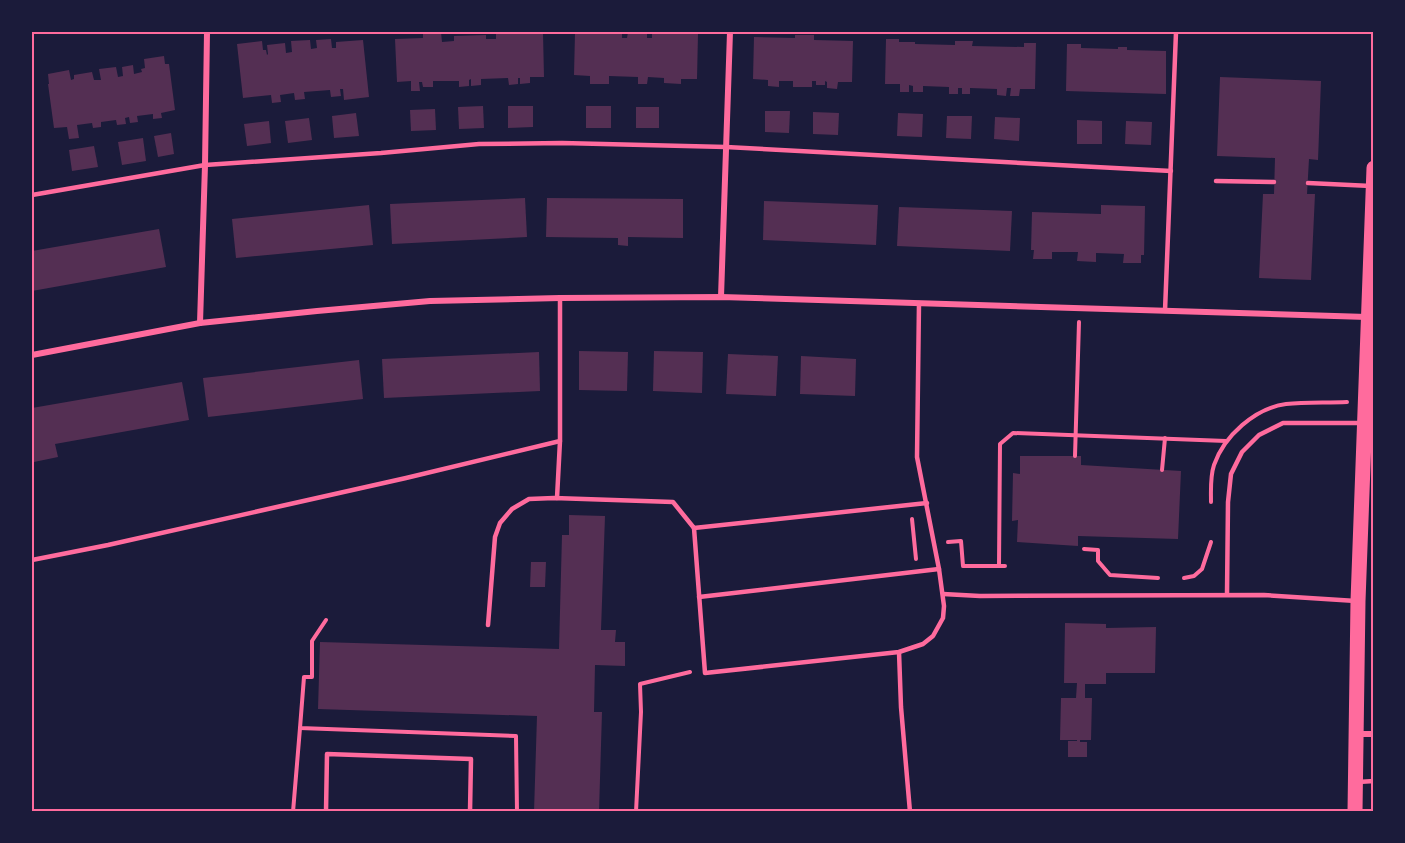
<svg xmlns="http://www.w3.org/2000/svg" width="1405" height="843" viewBox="0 0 1405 843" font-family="Manrope,sans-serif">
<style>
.building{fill:#542f53}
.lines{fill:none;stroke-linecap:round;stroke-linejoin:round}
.path{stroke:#ff6b9d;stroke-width:4}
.service{stroke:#ff6b9d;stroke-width:4.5}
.minor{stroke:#ff6b9d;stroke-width:6}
.primary{stroke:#ff6b9d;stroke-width:15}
.neatline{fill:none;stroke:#ff6b9d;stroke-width:2}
</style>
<rect width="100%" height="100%" fill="#1b1b3a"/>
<!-- building -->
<g class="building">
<path d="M441,32L442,42L454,41V36L486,35V39H496V32H514V34L543,33L544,77H530V83L520,84V78H518V84L509,85L508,78L481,79V85L471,86V79L469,80V86L459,87V81H433V87H423L422,82H419L420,91H411V81L397,82L395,39L423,38V33Z"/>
<path d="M604,32H622V38H627L628,32H647V38H652V32L698,34L697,79H681V84L664,83V78L648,77L647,84H638V77L609,76V84H590V76L574,75L575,33H604Z"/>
<path d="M795,35H814V40L853,41L852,82H838L837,89L827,88V82L825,81V85H816V81H812V87H793V81H779V87L768,86V80L753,79L754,37L795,38Z"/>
<path d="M331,39L332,48H336V42L363,40L369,97L344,100L343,89H340L341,96L331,97L330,90L304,92L305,99L295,100L294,93L280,95L281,102L272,103L271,95L243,98L237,44L262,41L263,50H266L267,55L268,54L267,45L285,43L286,53L292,52L291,41L310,40L311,49L317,48L316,40Z"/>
<path d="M886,39H899V42H915V44L955,45V41H973L972,46L1024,47V43H1036L1035,89H1020L1019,96H1010L1011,88H1007L1006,96L997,95V89L970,88V94H962V88H958V94H949V87L923,86V92H913V86L909,85V92H900V84H885Z"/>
<path d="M1067,44H1081V48L1118,49V47H1127V50L1166,51V94L1066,91Z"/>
<path d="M164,56L165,64H169L175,110L161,113L162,118L153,119V114L137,116L138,122L130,123L129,117L125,118L126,124L117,125L116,120L101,122V127L93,128L92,123L77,125L79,138L69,139L67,127L54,128L48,84H49L48,74L69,70L71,80L74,79V75L92,72L94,80H101L99,69L116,67L118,77L123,76L122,67L133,65L134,74L142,72L141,69L145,68L144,59Z"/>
<path d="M1220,77L1321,81L1318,160L1309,159L1307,194H1315L1311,280L1259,278L1263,194H1274L1275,158L1217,156Z"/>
<path d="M483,106L484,128L459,129L458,107Z"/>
<path d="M508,106H533V127L508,128Z"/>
<rect x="586" y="106" width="25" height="22"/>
<rect x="636" y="107" width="23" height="21"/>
<path d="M435,109L436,130L411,131L410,110Z"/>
<path d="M765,111H790L789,133L765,132Z"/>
<path d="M813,112L839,113L838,135L813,134Z"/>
<path d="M356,113L359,136L334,138L332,116Z"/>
<path d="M898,113L923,114L922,137L897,136Z"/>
<path d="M947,116H972L971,139L946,138Z"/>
<path d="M995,117L1020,118L1019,141L994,139Z"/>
<path d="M309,118L312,140L288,143L285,121Z"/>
<path d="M1077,120L1102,121V144H1077Z"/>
<path d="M269,121L271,143L247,146L244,124Z"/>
<path d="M1126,121L1152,122L1151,145L1125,144Z"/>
<path d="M171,133L174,154L158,157L154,136Z"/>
<path d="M143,138L146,161L122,165L118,142Z"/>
<path d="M94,146L98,167L72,171L69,150Z"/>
<path d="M525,198L527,237L392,244L390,204Z"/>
<path d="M547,198L683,199V238L628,237V246L618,245V238L546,237Z"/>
<path d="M764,201L878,205L876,245L763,240Z"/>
<path d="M369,205L373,245L236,258L232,219Z"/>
<path d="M1101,205L1145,206L1144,255H1141V263H1123L1124,254L1096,253V262L1077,261L1078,252H1052V259H1033L1034,250H1031L1032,212L1101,214Z"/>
<path d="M899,207L1012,211L1010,251L897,246Z"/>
<path d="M159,229L166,267L32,291V251Z"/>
<path d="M579,351L628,352L627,391L579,390Z"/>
<path d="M654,351L703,352L702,393L653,391Z"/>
<path d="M539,352L540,391L384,398L382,359Z"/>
<path d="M728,354L778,356L776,396L726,394Z"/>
<path d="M801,356L856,359L855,396L800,394Z"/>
<path d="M359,360L363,399L208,417L203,378Z"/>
<path d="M182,382L189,420L55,444L58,457L34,462L32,449V408Z"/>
<path d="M1020,456H1081V465L1181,471L1178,539L1078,536V546L1017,542L1018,520L1012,521L1013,473L1020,474Z"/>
<path d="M569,515L605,516L601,630H616L615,642H625V666L595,665L594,712H602L599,812H534L537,716L318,709L320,642L559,649L562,535H569Z"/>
<path d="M531,562H546L545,587H530Z"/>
<path d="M1065,623L1106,624V628L1156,627L1155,673H1106V684H1085V698H1092L1091,740H1080V742H1087V757H1068V741H1077V740H1060L1061,698H1076L1077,683H1064Z"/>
</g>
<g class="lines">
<!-- path -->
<g class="path">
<path d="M1075,456L1079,322"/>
<path d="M1162,470L1165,438"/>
<path d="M1211,502C1211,490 1210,477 1214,465C1224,436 1255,408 1286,404C1306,402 1327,403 1347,402"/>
<path d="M912,519L916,559"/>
<path d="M948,542L961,541L963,566H1005"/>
<path d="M1084,549L1098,550V561L1110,575L1158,578"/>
<path d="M999,566L1000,444L1013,433L1226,441"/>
<path d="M1184,578L1194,576L1202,569L1211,542"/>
<path d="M326,620L312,641V677H304L300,728L516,736L517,812"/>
<path d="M293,812L300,728"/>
<path d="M636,812L641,712L640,684L690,672"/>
</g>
<!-- service -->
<g class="service">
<path d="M1216,181L1274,182"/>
<path d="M1308,183L1371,186"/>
<path d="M32,195L205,165L381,153L479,144L562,143L726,147L1171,171"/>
<path d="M1165,311L1176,32"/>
<path d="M557,498L560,441"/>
<path d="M694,528L705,673L899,652L923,644L933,636L943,618L944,606L939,569L917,457L919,303"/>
<path d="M32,560L108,545L406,478L560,441V298"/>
<path d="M943,594L980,596L1264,595L1356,601"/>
<path d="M1227,594L1228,502L1231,474L1242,452L1259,435L1283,423H1363"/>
<path d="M699,597L939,569"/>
<path d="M488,625L495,537L500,523L512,509L529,499L554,498L673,502L694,528L927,503"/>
<path d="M899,652L901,707L910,812"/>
<path d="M1358,782L1374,781"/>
<path d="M326,812L327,754L471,759L470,812"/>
</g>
<!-- minor -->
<g class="minor">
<path d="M721,297L730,32"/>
<path d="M200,323L205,165L207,32"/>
<path d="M32,355L200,323L317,311L430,301L560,298L721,297L1367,317"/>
<path d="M1357,734H1374"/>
</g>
<!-- primary -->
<path class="primary" d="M1355,812L1358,601L1374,168"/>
</g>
<!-- border -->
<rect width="1405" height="843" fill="none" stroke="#1b1b3a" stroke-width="66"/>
<rect x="33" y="33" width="1339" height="777" class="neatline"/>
</svg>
